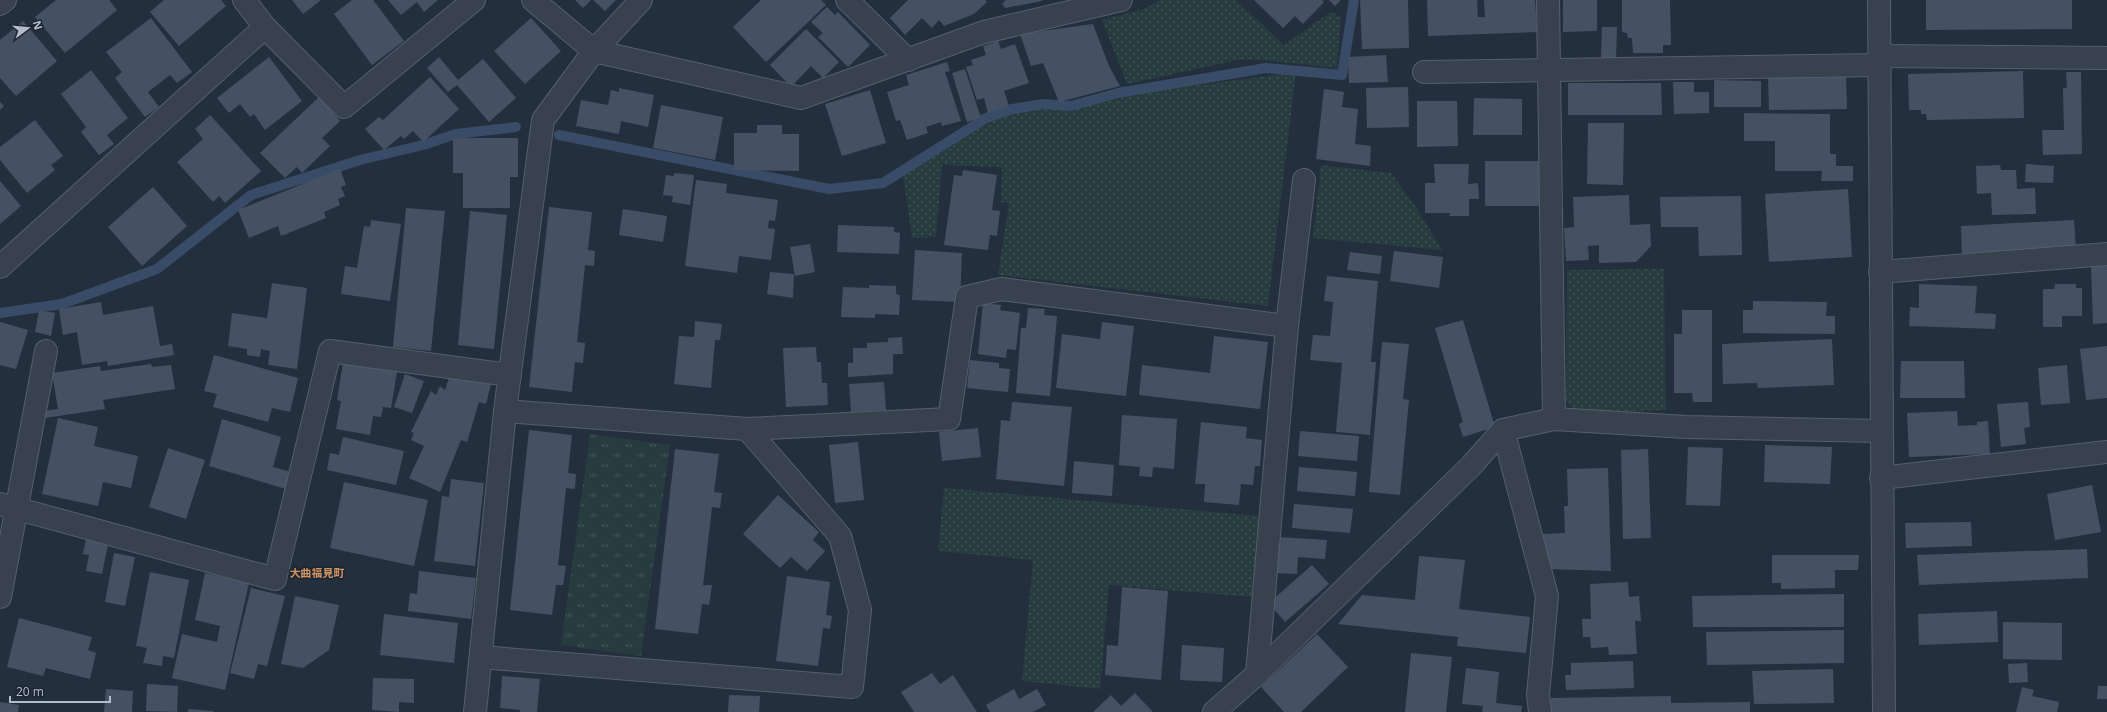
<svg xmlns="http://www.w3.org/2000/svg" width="2107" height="712" viewBox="0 0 2107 712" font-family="'Open Sans','Noto Sans JP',sans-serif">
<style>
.grass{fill:url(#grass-dots)}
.park{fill:url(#park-tufts)}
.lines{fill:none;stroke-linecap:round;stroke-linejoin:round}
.stream{stroke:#394c67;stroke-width:10}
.building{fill:#455162}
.street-casing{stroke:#565f6c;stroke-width:24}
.street{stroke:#38414e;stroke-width:22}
.labels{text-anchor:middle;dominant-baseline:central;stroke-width:3.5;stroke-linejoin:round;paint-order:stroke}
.neighbourhood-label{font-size:11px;font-weight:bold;fill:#d59563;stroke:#1d2633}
</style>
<defs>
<pattern id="grass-dots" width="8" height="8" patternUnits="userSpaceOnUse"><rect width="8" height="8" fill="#263c3f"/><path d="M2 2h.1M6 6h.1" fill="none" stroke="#435659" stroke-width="1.8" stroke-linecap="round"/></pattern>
<pattern id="park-tufts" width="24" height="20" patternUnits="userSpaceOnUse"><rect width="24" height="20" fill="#263c3f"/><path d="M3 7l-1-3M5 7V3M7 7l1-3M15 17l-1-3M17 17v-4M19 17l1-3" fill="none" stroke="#435659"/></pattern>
</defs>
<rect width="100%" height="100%" fill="#242f3e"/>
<!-- grass -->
<g class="grass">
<path d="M1160,0H1236L1284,45L1331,12L1341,17L1337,68L1264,60H1237L1127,84L1102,20L1144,9Z"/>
<path d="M1296,72L1268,306L998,275L1009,203L1001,202L1002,167L942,165L936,237L912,238L903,176L988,121L1022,110L1075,108L1156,91Z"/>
<path d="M1321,165L1391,173L1416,207L1442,250L1313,238Z"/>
<path d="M1664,269L1666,410L1579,413L1566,402L1567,270Z"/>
<path d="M944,488L1259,516L1252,597L1109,585L1100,689L1022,681L1033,560L938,551Z"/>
</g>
<!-- park -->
<path class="park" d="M590,434L670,445L641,656L561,645Z"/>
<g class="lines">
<!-- stream -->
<g class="stream">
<path d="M559,135L829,189L883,183L986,118L1012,109L1044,104L1071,106L1118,93L1266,68L1342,75L1354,0"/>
<path d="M0,313L62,304L157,269L251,195L360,160L423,145L456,134L516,127"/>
</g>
</g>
<!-- building -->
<g class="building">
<path d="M56,0H109L117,10L65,53L35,17Z"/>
<path d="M164,0H221L226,6L179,46L150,12Z"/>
<path d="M292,0H321L303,14Z"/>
<path d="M352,0H373L404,41L372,65L334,14Z"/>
<path d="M388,0H438L424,12L417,2L401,15Z"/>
<path d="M575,0H591L583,8Z"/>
<path d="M593,0H616L605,11Z"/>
<path d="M761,0H821L826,5L766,62L733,27Z"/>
<path d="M908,0H985L987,2L974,14L944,26L939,20L932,28L922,18L905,35L890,18Z"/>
<path d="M1006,0H1042V1L1005,8L1002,4Z"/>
<path d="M1254,0H1322L1324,2L1303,24L1295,16L1283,28Z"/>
<path d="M1329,0H1341L1335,6Z"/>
<path d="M1360,0H1408L1409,48L1362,49Z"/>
<path d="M1427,0H1477L1478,17H1485L1484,0H1535L1537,32L1428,36Z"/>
<path d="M1563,0H1597V31L1563,32Z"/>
<path d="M1622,0H1670L1671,45H1663V53H1633L1632,38H1628L1627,33L1622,32Z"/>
<path d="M1926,0H2072V29L1926,30Z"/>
<path d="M827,7L835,15L838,12L870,45L848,67L818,37L823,33L811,22Z"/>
<path d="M151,18L192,72L177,83L170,75L148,92L159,107L145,117L115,78L122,72L106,52Z"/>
<path d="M531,18L561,51L525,84L494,51Z"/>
<path d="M23,21L57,61L16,96L0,78V40Z"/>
<path d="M1093,24L1109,66L1120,86L1059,102L1043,63L1031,66L1020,34Z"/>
<path d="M1602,27H1617L1616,59L1601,58Z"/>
<path d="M806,29L839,62L823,78L811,66L791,87L770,65Z"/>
<path d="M998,41L1001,49L1015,44L1029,83L1004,91L1009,106L988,113L984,98L977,100L966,67L973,65L971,60L986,55L983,46Z"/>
<path d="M1386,55L1388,82L1349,83L1348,57Z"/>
<path d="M269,57L302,101L265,130L254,114L250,117L240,104L229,113L217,98Z"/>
<path d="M439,57L458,80L483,59L516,98L489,122L457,85L448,92L427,68Z"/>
<path d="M947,62L950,71L945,72L961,121L942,126L941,122L926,127L928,133L907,140L900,120L896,121L887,92L909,85L906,75Z"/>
<path d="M965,69L981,118L967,122L952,73Z"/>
<path d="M91,70L128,118L107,135L114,144L99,155L81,132L86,127L61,94Z"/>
<path d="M2023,71L2024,118L1927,120L1926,114H1921V110H1909L1908,74Z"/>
<path d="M2066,72H2081L2082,154L2043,155L2042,130H2064L2063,88H2067Z"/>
<path d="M430,77L459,109L423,142L413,131L404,139L401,136L384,150L365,129L379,117L383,120Z"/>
<path d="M1768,77H1846L1847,109L1769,110Z"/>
<path d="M1714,80L1761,81V107H1714Z"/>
<path d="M1673,82H1694V92H1709V113L1674,114Z"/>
<path d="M1568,83H1661L1662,115H1568Z"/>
<path d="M1408,87L1409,127L1367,128L1366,88Z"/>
<path d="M619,88L654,95L648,127L621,121L619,134L576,126L581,100L608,105L611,90L619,92Z"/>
<path d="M1324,89L1344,92L1342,107L1358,109L1355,144L1371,146L1370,166L1316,159Z"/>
<path d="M870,90L886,143L842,156L825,104Z"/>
<path d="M319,97L340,121L322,138L330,146L302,173L297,167L285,178L260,153Z"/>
<path d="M1474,98L1522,99V135H1473Z"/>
<path d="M1417,101H1457L1458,146L1417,147Z"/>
<path d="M0,102L4,106L0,110Z"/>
<path d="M661,105L723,117L715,160L653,148Z"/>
<path d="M1744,113L1830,114V154H1836V166H1853V181H1821L1822,171H1775V141H1744Z"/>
<path d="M210,115L261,171L225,203L219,196L213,202L177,162L203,139L195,129Z"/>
<path d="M35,120L63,156L51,165L55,170L27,193L0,160V147Z"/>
<path d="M1588,123H1624L1623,185L1587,184Z"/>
<path d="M757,125H782V134H799V171L734,170V133H757Z"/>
<path d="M453,138H518V177H510V208H463V173H453Z"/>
<rect x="1485" y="161" width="56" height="45"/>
<path d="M1434,164H1469L1468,184L1478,183L1479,199H1469V216H1449L1450,213H1425V183H1435Z"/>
<path d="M2026,164L2054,166L2053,183L2025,182Z"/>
<path d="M2000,165L2001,170H2016L2017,189L2035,188L2036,214L1992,215L1991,193L1977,194L1976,166Z"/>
<path d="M340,169L346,185L341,187L345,196L338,199L340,205L324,212L326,218L281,236L278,226L249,238L238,210Z"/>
<path d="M963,170L997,175L992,210L1000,211L997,236L990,235L988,250L944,245L954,175L962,176Z"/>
<path d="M674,173L694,175L690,205L672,202L673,196L663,195L666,175L674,176Z"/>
<path d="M696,180L727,184L726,193L778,200L775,221L769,220L768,228L775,229L771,260L739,256L737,273L685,266Z"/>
<path d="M0,181L21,206L0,224Z"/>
<path d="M153,187L187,226L142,266L108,227Z"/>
<path d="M1848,189L1852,257L1769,262L1765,194Z"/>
<path d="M1629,195L1630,225L1650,224L1651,246L1636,262L1599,263V245L1588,246L1589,260L1566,261L1564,228L1574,227L1573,197Z"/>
<path d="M1741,196L1742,255L1699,256L1698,227H1661L1660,197Z"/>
<path d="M549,207L592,212L588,250L595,251L594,266L585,265L577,342L585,343L583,363L575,362L572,392L529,387Z"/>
<path d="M406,208L445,211L431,351L393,347Z"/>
<path d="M623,209L667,216L663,242L619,235Z"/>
<path d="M470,211L507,215L494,349L458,345Z"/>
<path d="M371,220L401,224L390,301L341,294L345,266L357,268L364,226L370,227Z"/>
<path d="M2074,220L2076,250L1962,256L1961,226Z"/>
<path d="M838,225L894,227V232L900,233L899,254L837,252Z"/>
<path d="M810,244L815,272L795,276L790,247Z"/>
<path d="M915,250L962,253L960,302L912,300Z"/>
<path d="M1394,251L1443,257L1439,288L1390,281Z"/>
<path d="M1350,252L1382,256L1380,274L1347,270Z"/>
<path d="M2107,266V323L2093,324L2091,267Z"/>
<path d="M770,272L794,274L793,298L767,294Z"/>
<path d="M1327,276L1378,281L1371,362H1376L1370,435L1336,432L1342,363L1310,360L1313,335L1330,336L1333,302L1324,301Z"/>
<path d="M272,283L307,288L297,369L268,365L270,351L261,349L260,357L247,355V349L228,346L232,313L267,318Z"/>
<path d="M1919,284L1977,286L1975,313L1996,314L1995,329L1909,326L1910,307L1919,308Z"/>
<path d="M2055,284H2076V288H2082V316H2062V327H2043V289H2054Z"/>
<path d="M869,285L896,286V294L900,295L899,315L875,314V318L841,317L843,287L869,288Z"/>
<path d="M1753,301L1827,302L1826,316H1835V334L1743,333V310H1753Z"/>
<path d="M101,302L103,315L153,306L160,346L172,344L174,355L108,366L107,361L82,365L77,332L63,335L59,309Z"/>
<path d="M983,303L1001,305L1000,310L1020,313L1016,350L1007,349L1006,358L978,354Z"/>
<path d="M1028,308L1045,309L1044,315L1057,316L1050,396L1016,393L1021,328H1026Z"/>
<path d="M39,310L55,313L51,336L35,332Z"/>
<path d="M1682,310H1712V402H1693L1692,393H1674V334H1682Z"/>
<path d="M1463,320L1495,427L1463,437L1459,424L1463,422L1435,328Z"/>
<path d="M695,321L722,324L720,340H715L711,388L674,384L679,336L694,337Z"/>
<path d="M0,322L28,330L16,369L0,365Z"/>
<path d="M1102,322L1134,326L1126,396L1056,388L1062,334L1100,339Z"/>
<path d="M1214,336L1268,342L1260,409L1139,395L1142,365L1210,373Z"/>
<path d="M902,337L903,354H893V374L848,377V363H853V348H867V343L888,342V338Z"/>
<path d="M1832,339L1834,385L1758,388L1757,383L1723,384L1722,344Z"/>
<path d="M1382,342L1409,344L1403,399L1409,400L1400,495L1369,492Z"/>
<path d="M2107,346V398L2086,400L2080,349Z"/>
<path d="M816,347L817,362H821L822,383H827L828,405L786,407L783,348Z"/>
<path d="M214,355L298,378L290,412L272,408L268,422L213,407L217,394L204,391Z"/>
<path d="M970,360L999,363V368L1010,369L1008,392L967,388Z"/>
<path d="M1901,361H1964L1965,398H1900Z"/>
<path d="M343,363L397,372L391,408L383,407L381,417L373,416L370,435L336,429L341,401L337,400Z"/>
<path d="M151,364L152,367L171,365L175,389L103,400L105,409L45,418L44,411L58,409L52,373L100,366L101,371Z"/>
<path d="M2067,365L2070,403L2041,405L2038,368Z"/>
<path d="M405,374L424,381L412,413L394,407Z"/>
<path d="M449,378L491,384L486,404L479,402L467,442L461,440L440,492L409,478L424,446L411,440L414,433L411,432L431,391L436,395L440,386L445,390Z"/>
<path d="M884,382L886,410L851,412L849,384Z"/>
<path d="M1012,402L1072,407L1064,486L996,479L1001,420L1010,421Z"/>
<path d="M2028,402L2030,427L2024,428L2026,444L2001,447L1997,404Z"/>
<path d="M1957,411L1958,426L1977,425V422L1988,421L1990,454L1909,457L1907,413Z"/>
<path d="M1122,415L1177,419L1174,469L1153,467L1152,477L1139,476L1140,467L1119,465Z"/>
<path d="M58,418L98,427L94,446L138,456L131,488L103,482L98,506L42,494Z"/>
<path d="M222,419L281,437L273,467L291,472L286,489L209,466Z"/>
<path d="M1201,422L1247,427L1246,438L1262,440L1260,466H1255L1253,485L1241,484L1239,505L1204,502L1205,484H1195Z"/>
<path d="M978,428L981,457L942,461L939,432Z"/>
<path d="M529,430L572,435L568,473L576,474L575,489L566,488L558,565L566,566L563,585H556L552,615L510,610Z"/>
<path d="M1300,431L1359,436L1357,461L1298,456Z"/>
<path d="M343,437L404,451L396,485L327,470L330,453L339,455Z"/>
<path d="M858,442L864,500L835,503L829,445Z"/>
<path d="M1765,445L1832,447L1830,484L1764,482Z"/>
<path d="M1688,447L1723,448L1720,506L1686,505Z"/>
<path d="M168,448L205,460L186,519L149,507Z"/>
<path d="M675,449L719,454L714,492L722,493L720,508L712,507L703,585H712L709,605L702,604L698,634L655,629Z"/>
<path d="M1648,449L1651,538L1623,539L1621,450Z"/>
<path d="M1074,461L1114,465L1112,496L1072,493Z"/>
<path d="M1299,467L1357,472L1355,496L1297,491Z"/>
<path d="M1608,468L1611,571L1547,569L1541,534L1565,533L1564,506H1568L1567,469Z"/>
<path d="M451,479L484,483L475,566L434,561L442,496L449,497Z"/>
<path d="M344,482L428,500L414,566L330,548Z"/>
<path d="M2092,485L2101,532L2055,540L2047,494Z"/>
<path d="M778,495L819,532L813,540L825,551L807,571L791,557L780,568L743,534Z"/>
<path d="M1294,504L1353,509L1350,533L1292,528Z"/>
<path d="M1971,522L1972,546L1906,548L1905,523Z"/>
<path d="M1278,537L1327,540L1325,559L1298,557L1297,574L1277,573Z"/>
<path d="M86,539L108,544L102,574L86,571L89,555L83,554Z"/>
<path d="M2087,549L2088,578L1919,585L1917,555Z"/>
<path d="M114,553L135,557L125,606L105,602Z"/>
<path d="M1772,555H1859L1858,570H1835V588L1781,589V583H1772Z"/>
<path d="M1419,556L1465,560L1459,609L1530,617L1526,653L1457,646L1458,637L1338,624L1362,595L1415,600Z"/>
<path d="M1312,565L1329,584L1285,622L1269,603Z"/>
<path d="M419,571L476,578L471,619L408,611L410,593L417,594Z"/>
<path d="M150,572L189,580L174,658L163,656L162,666L143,663L147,648L136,646Z"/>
<path d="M205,573L249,583L225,690L172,678L182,634L217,642L220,626L195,620Z"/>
<path d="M787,576L830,582L826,615L832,616L830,629L823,628L818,666L776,661Z"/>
<path d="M1628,582L1629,597L1639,596L1641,621H1635L1637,654L1609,655L1608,647L1591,648L1590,637H1583L1582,619H1591L1590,584Z"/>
<path d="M1122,587L1168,591L1161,680L1105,675L1107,645L1118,646Z"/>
<path d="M251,588L285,596L267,666L258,664L254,679L230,673Z"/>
<path d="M1844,594V627H1693L1692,596Z"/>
<path d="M295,596L339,605L329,650L303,668L281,664Z"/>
<path d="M1997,611L1998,642L1919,645L1918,614Z"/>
<path d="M384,614L458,623L454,663L380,655Z"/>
<path d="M19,618L92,637L88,650L96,653L90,679L46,668L43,676L7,667Z"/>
<path d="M2003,622L2062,623V660L2003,659Z"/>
<path d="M1844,630V663L1707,665L1706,632Z"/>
<path d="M1317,634L1348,667L1301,712H1284L1261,687Z"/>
<path d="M1182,645L1224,648L1222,682L1180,680Z"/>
<path d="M1411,653L1452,657L1446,712H1405Z"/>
<path d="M1633,661L1634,688L1566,690L1565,675H1571V663Z"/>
<path d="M2027,663L2028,682L2009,683L2008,664Z"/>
<path d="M1466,668L1499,672L1496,703L1522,706L1521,712H1482L1483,706L1462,704Z"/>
<path d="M1833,669L1834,703L1754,704L1752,671Z"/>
<path d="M932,673L940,684L953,675L977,712H914L901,692Z"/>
<path d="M502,676L540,679L537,712H520V710L500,708Z"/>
<path d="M373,678L414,679V703L399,702V712L372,710Z"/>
<path d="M147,684L178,686L177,712L146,711Z"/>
<path d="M2098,686H2107V699H2097Z"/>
<path d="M2022,687L2034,690L2032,696L2059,702L2057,712H2016Z"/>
<path d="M106,689L133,691L132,712H104Z"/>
<path d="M1014,689L1019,699L1037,689L1046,705L1033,712H990L986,705Z"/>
<path d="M1135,693L1153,712H1093L1111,695L1121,706Z"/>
<path d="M729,695L760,696L759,712H728Z"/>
<path d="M1671,696V703L1750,702V712H1551V698Z"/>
<path d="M0,702L19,705L18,712H0Z"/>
<path d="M188,709L213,711V712H188Z"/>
</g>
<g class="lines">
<!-- street casing -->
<g class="street-casing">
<g id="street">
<path d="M244,0L265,27"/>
<path d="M533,0L594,51L801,98L984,32L1121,0"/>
<path d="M847,0L908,60"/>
<path d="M1548,0L1554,419"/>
<path d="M1879,0L1884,712"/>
<path d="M0,4L5,0"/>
<path d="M1879,56L2107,58"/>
<path d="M1424,72L1880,65"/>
<path d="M0,267L265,27L344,107L474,0"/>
<path d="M1880,272L2107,254"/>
<path d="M747,429L949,419L967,297L1001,289L1287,326"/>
<path d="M1503,430L1547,596L1538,695L1540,712"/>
<path d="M1881,478L2107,452"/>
<path d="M0,504L275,579L330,351L510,375"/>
<path d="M0,597L46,351"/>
<path d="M481,657L852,687L860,610L840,536L747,429L505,411"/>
<path d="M1257,674L1287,326L1304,180"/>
<path d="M475,712L505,411L543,120L594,51L641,0"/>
<path d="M1214,712L1257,674L1471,466L1503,430L1554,419L1686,427L1881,431"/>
</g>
</g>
<!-- street -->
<use href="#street" class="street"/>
</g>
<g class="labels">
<!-- neighbourhood labels -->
<g class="neighbourhood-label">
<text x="317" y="572">大曲福見町</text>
</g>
</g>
<!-- north arrow -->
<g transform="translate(28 28) rotate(74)" stroke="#1d2633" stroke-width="3" paint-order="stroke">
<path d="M0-3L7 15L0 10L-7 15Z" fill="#b4bcc9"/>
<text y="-6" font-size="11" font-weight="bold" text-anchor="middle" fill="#b4bcc9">N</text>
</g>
<!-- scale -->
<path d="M10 696v6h100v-6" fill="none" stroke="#b4bcc9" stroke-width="2"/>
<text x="16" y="696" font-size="12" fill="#b4bcc9" stroke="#1d2633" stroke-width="3" paint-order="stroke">20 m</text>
</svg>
